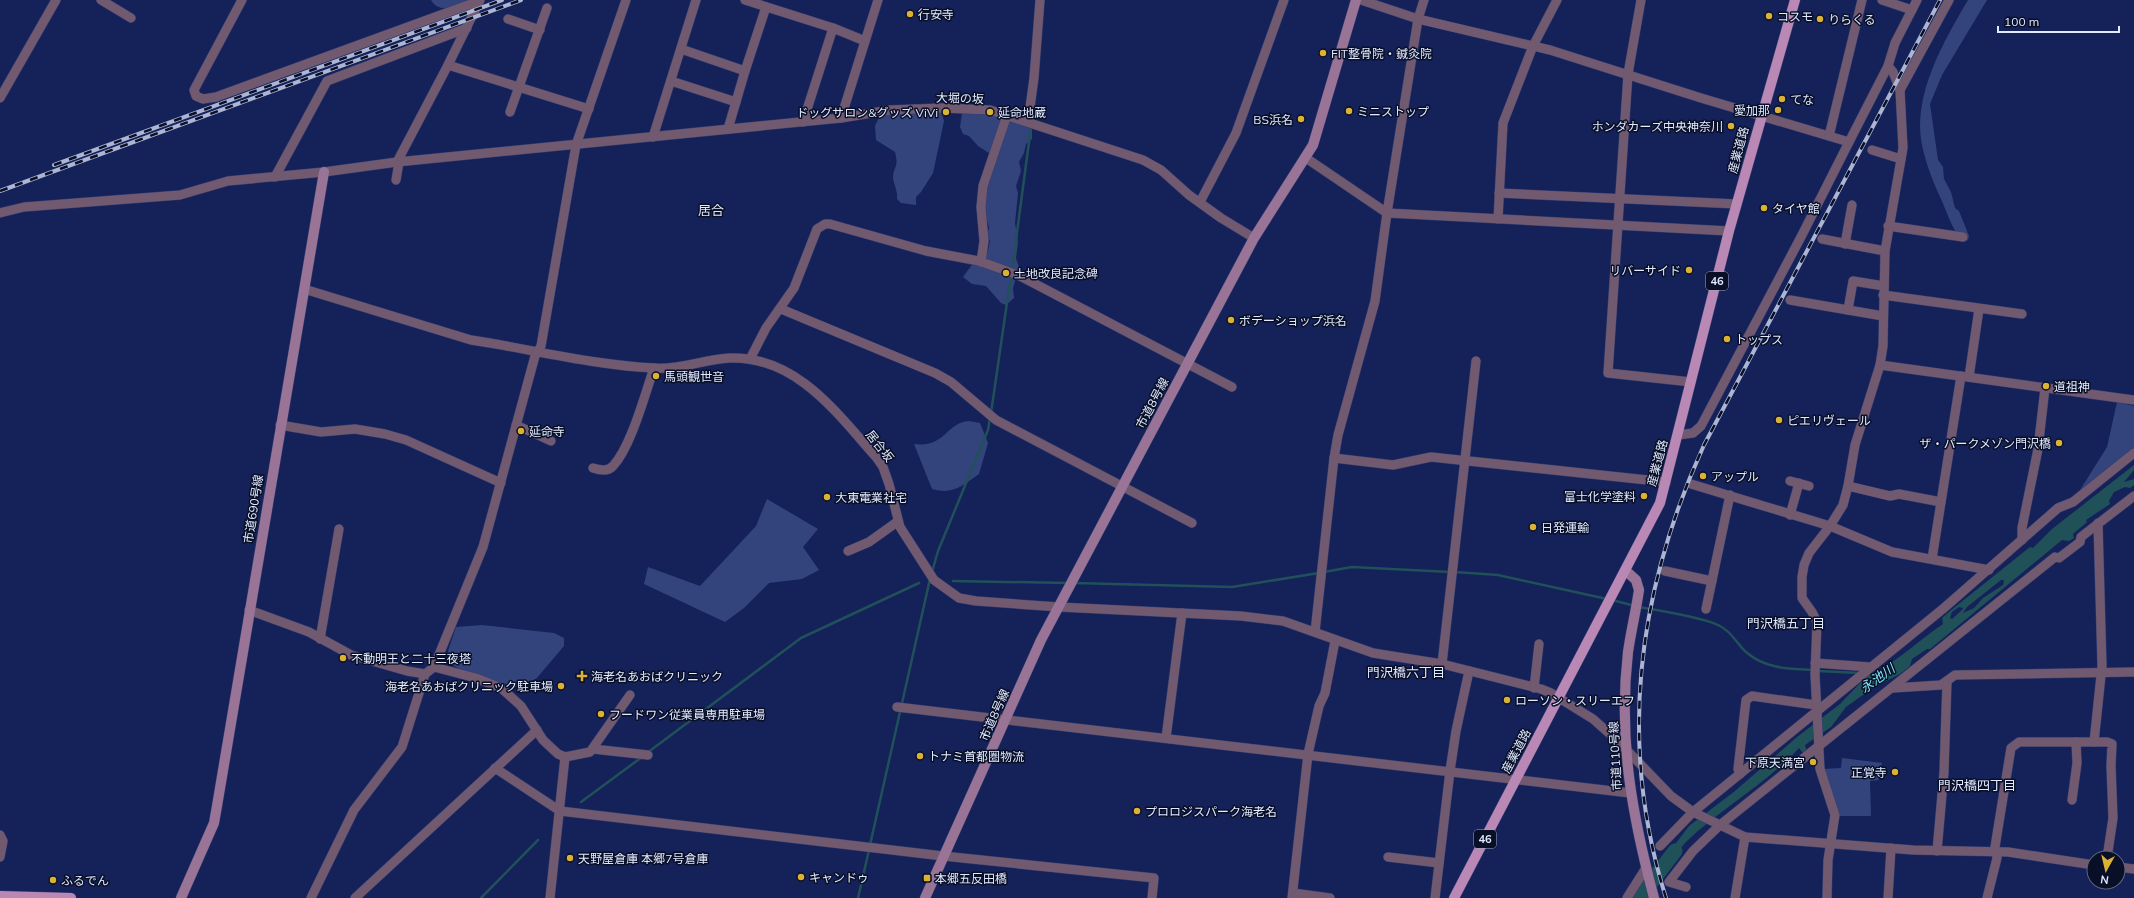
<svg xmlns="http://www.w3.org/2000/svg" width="2134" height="898" viewBox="0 0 2134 898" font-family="Mulish,'Noto Sans JP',sans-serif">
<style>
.green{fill:#33447d}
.water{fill:#205159;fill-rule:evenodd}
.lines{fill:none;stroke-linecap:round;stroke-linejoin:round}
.stream{stroke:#205159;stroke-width:2.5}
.river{stroke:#205159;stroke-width:15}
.street-casing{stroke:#323d70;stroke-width:10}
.secondary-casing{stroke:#323d70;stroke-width:11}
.primary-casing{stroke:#323d70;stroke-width:11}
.street{stroke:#71596f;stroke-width:9}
.secondary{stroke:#9a7496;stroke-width:10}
.primary{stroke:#b988b5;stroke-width:10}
.rail-casing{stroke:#acb5d3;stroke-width:4}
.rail{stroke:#080f27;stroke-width:2.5;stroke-dasharray:8;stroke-linecap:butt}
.poi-dot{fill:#dcb233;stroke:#080f27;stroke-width:1.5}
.labels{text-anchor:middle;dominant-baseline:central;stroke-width:3;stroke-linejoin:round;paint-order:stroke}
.shield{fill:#080f27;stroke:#a1a8be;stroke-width:1}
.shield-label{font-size:11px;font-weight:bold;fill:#e2eaff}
.poi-label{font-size:12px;fill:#e2eaff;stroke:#080f27;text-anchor:start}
.street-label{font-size:12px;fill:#e2eaff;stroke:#080f27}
.neighbourhood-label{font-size:13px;fill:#e2eaff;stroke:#080f27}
.water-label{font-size:13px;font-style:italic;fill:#82e8f9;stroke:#080f27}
</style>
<rect width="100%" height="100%" fill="#152159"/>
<!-- green -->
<g class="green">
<path d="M431,0H473C459,4 440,16 431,0Z"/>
<path d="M1968,0H1987L1942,75L1930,104L1938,160L1943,167L1944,179L1951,192L1955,208L1959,211L1969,236L1968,240L1964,242C1952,231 1948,214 1941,199C1933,182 1926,164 1922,145C1912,95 1944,41 1968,0Z"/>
<path d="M940,108L944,121L933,173L921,192L916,197V205L901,203L897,199C898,190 893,183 893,177C894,165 899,168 895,152L876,140L875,126L880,115Z"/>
<path d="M973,110L1011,119L1032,127V139L1026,144L1024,153L1019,162L1021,171L1016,186L1018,193L1015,223L1018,242L1016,258L1019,267L1013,288L1014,298L1006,305L1001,303L986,286L972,284L963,277L971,266L988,251L990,240L987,237L989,227L983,209V202L995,157L978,146L969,136L963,134L960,127L962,113Z"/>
<path d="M2117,402L2134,406V449L2085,490H2080L2107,447Z"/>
<path d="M969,421L980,423L988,443L979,474C962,486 953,495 932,489L914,444C946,448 945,423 969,421Z"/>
<path d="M767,499L818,529L803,547L819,570L802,579L769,583L744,608L725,622L644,584L648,567L700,586L756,526Z"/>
<path d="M482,625L554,633L564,638V646L536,679L516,687L469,674L454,666L448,651L456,627Z"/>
<path d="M1842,758L1882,763L1879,780L1870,781L1871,816H1837L1823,769L1841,768Z"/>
</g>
<!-- water -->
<path class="water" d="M2134,465V470L2124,482L2134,479V485L2130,488L2125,487L2114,492L2109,501L2110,504L2086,520L2087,522L2073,534L2074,538L2069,541L2062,540L1930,649H1927L1912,659L1910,666L1900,674L1874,687L1846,707L1831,727L1805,745L1807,753L1802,752L1799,748C1766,784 1722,808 1687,841C1678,850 1672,862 1663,872L1661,863L1689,826L1735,791L1797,737L1840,704L1863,680V671L1872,674C1898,661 1919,640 1943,624L1942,618L1950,611L2030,547L2033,548L2052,529ZM2001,580H2004L2003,585L1983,598L1974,608L1963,613L1967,607ZM1959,607L1963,608L1962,610L1952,619L1950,618L1952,612Z"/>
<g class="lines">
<!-- stream -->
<g class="stream">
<path d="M1012,270L1031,127"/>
<path d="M991,413L1011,275"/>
<path d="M932,572L938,551L988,430L990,418"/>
<path d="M1324,572L1352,567L1450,572"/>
<path d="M1455,572L1498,575L1607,599"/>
<path d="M953,581L1068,583"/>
<path d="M1075,583L1232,587L1319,573"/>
<path d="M1612,600L1635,606"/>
<path d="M1639,607C1660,611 1703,617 1720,626C1732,632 1737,644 1746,652C1765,669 1790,669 1813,670"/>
<path d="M1818,671L1859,673"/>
<path d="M647,753L801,638L919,583"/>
<path d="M581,802L642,757"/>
<path d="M870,845L930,579"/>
<path d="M481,898L538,840"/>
<path d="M858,898L869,850"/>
</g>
<!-- river -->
<path class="river" d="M1639,898L1675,851"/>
<!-- street casing -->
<g class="street-casing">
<g id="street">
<path d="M101,0L131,18"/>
<path d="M242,0L194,90L196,96L203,99L216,97L479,1"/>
<path d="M745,0L833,28L865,41"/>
<path d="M1361,0L1418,19L1550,50L1701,98L1849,142L1802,235L1701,426L1693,433L1678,435"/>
<path d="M1641,0L1628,74L1608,373L1691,382"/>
<path d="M1882,0L1912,10"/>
<path d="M508,19L540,30"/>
<path d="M681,49L745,71"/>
<path d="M448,65L589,109"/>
<path d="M671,81L736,102"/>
<path d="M1900,90L1949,0"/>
<path d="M0,98L56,0"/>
<path d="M510,112L547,8"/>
<path d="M841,118L878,0"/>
<path d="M803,122L833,28"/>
<path d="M1028,122L1034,78L1040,0"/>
<path d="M728,129L745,71L766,7"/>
<path d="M1829,136L1862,0"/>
<path d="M653,137L696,0"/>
<path d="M1849,142L1888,66L1895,43L1917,0"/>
<path d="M1872,150L1901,159"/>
<path d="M1306,158L1387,213L1729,231"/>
<path d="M397,162L448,65L480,0"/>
<path d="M275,177L327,81L467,28"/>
<path d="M396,180L399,162"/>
<path d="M1499,193L1737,204"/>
<path d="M1200,202L1236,133L1284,0"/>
<path d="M0,213L24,207L180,195L228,181L324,172L397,162L841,118L890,110L941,108L990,110L1143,160L1161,170L1189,195L1221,218L1254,238"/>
<path d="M1498,219L1503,123L1533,46L1557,0"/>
<path d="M1888,226L1963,237"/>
<path d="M1822,239L1885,251"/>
<path d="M1845,244L1852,205"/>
<path d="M981,262L984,241L981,207L983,186L1007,115"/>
<path d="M304,289L471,340L490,343C542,352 602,366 655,368C680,370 705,359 730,358C796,356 836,412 876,457L883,467L889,484L900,527L934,580L959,598L976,601L1059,607L1241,616L1283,621L1373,653L1442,664L1541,689L1551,693L1593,719L1619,742L1671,796L1693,812L1745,837L1913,850L2008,852L2094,865"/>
<path d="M1883,295L2022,314"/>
<path d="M1790,300L1883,316"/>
<path d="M781,309L935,373L951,382L996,420L1192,523"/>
<path d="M1848,310L1853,281L1884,286"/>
<path d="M750,359L766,328L794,288L817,229L825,224H830L926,251L979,261L1018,275L1232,387"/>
<path d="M1880,365L2134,400"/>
<path d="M1969,377L1979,309"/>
<path d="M280,425L321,432L355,429L385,434L406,440L501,483"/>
<path d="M516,425L551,441"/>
<path d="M1334,458L1393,465L1431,457L1666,482"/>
<path d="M593,468C599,470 608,472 613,466C631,447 645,394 654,368"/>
<path d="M1790,481L1809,486"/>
<path d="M1691,484L1830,526L1892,552L1989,570"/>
<path d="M1848,486L1890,496L1899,494L1941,502"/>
<path d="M1790,515L1799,483"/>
<path d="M2022,540V528L2038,449L2045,388"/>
<path d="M848,551L869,542L897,522"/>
<path d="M1932,559L1961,376"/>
<path d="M1665,571L1712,581"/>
<path d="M1706,609L1730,495"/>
<path d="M249,610L309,632L351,655L407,671L425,674L434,667L483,547L535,356L541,346L576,145L626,0"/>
<path d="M1315,632L1334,458L1338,435L1375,301L1387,213L1418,19L1424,0"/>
<path d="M320,639L339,529"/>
<path d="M1815,663L1870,667"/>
<path d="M1442,664L1476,361"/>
<path d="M434,667L476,678L501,688L521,706L543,740L558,754L565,757L590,752L630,695"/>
<path d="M1534,688L1539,644"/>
<path d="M1893,688L1941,685L1955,675L2134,672"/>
<path d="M897,707L1630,793"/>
<path d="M1166,738L1182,613"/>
<path d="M2094,742L2102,666L2098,523"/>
<path d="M593,749L648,755"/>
<path d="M495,768L560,811L943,856L1154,878L1152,898"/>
<path d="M1740,774L1738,769L1746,700L1752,696L1816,705"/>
<path d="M2072,800L2077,763L2076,742"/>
<path d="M0,835L3,841L0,857"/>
<path d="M1660,846L1693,812L1944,608L2058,508L2073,502L2134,453"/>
<path d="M1937,851L1944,772L1947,681"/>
<path d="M1388,857L1439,863"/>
<path d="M2118,867L2134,869"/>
<path d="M1686,887L1669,882L1693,851L1720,825L2055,557L2059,558L2080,542L2081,537L2134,496"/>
<path d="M1293,893L1330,898"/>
<path d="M311,898L354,810L402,747L425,674"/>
<path d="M355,898L537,730"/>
<path d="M550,898L565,757"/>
<path d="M1292,898L1308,754L1319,706L1325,693L1335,641"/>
<path d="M1435,898L1450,771L1456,731L1469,671"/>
<path d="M1627,898L1646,868"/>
<path d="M1735,898L1745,837"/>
<path d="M1827,898L1828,860L1835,815L1820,769L1815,675L1817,622L1812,612L1802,598V577L1804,565L1809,553L1830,526L1843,505L1848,486L1855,445L1880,365L1883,346L1885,251L1903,148L1900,90L1893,72L1888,66"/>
<path d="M1888,898L1891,848"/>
<path d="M1987,898L1997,858L1995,847L2011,748L2019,742H2107L2112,744L2111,766L2113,818L2107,858"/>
</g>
</g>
<!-- secondary casing -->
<g class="secondary-casing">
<g id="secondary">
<path d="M1626,571L1636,580L1639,590C1636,611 1631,631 1628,652C1618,739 1632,815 1654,898"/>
<path d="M181,898L214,823L217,806L324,172"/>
<path d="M925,898L1041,640L1254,238L1313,145L1356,0"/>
</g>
</g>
<!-- primary casing -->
<g class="primary-casing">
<g id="primary">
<path d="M0,896L71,898"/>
<path d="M1454,898L1660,503L1729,231L1795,0"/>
</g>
</g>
<!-- street -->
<use href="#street" class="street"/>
<!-- secondary -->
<use href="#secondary" class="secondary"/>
<!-- primary -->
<use href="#primary" class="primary"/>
<!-- rail casing -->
<g class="rail-casing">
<g id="rail">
<path d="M54,165L502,0"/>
<path d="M0,191L521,0"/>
<path d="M1666,898C1617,743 1638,590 1704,445L1940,0"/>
</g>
</g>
<!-- rail -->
<use href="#rail" class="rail"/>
</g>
<!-- markers -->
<g class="poi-dot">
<circle cx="910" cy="14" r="4"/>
<circle cx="1769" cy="16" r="4"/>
<circle cx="1820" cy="19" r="4"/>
<circle cx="1323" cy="53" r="4"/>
<circle cx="1782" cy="99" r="4"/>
<circle cx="1778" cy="110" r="4"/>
<circle cx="1349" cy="111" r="4"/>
<circle cx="946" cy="112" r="4"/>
<circle cx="990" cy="112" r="4"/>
<circle cx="1301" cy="119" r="4"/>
<circle cx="1731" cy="126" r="4"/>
<circle cx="1764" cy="208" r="4"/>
<circle cx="1689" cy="270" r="4"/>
<circle cx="1006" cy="273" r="4"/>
<circle cx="1231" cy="320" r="4"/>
<circle cx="1727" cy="339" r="4"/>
<circle cx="656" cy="376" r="4"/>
<circle cx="2046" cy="386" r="4"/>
<circle cx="1779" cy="420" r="4"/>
<circle cx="521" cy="431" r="4"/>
<circle cx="2059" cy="443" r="4"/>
<circle cx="1703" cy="476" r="4"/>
<circle cx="1644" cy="496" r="4"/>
<circle cx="827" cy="497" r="4"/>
<circle cx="1533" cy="527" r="4"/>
<circle cx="343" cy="658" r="4"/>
<path d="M580 670h4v4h4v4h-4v4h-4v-4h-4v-4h4z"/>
<circle cx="561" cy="686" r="4"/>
<circle cx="1507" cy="700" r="4"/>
<circle cx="601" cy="714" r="4"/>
<circle cx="920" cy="756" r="4"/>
<circle cx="1813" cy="762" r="4"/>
<circle cx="1895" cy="772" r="4"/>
<circle cx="1137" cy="811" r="4"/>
<circle cx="570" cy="858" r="4"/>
<circle cx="801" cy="877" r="4"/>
<rect x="923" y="874" width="8" height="8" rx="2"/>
<circle cx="53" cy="880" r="4"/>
</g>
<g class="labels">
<!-- shield labels -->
<g class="shield">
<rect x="1706" y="272" width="22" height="18" rx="3"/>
<rect x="1474" y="830" width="22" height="18" rx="3"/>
</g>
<g class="shield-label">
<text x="1717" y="281">46</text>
<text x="1485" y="839">46</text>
</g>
<!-- poi labels -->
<g class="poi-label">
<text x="918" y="14">行安寺</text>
<text x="1777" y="16">コスモ</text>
<text x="1828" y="19">りらくる</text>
<text x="1331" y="53">FIT整骨院・鍼灸院</text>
<text x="1790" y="99">てな</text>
<text x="1770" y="110" text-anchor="end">愛加那</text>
<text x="1357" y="111">ミニストップ</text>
<text x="938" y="112" text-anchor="end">ドッグサロン&amp;グッズ ViVi</text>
<text x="998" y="112">延命地蔵</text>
<text x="1293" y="119" text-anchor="end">BS浜名</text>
<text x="1723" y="126" text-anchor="end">ホンダカーズ中央神奈川</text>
<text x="1772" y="208">タイヤ館</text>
<text x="1681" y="270" text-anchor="end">リバーサイド</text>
<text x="1014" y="273">土地改良記念碑</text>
<text x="1239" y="320">ボデーショップ浜名</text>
<text x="1735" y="339">トップス</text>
<text x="664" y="376">馬頭観世音</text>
<text x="2054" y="386">道祖神</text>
<text x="1787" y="420">ピエリヴェール</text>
<text x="529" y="431">延命寺</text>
<text x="2051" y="443" text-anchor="end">ザ・パークメゾン門沢橋</text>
<text x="1711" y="476">アップル</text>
<text x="1636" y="496" text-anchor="end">富士化学塗料</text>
<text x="835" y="497">大東電業社宅</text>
<text x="1541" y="527">日発運輸</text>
<text x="351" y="658">不動明王と二十三夜塔</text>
<text x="591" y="676">海老名あおばクリニック</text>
<text x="553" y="686" text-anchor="end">海老名あおばクリニック駐車場</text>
<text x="1515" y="700">ローソン・スリーエフ</text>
<text x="609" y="714">フードワン従業員専用駐車場</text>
<text x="928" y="756">トナミ首都圏物流</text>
<text x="1805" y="762" text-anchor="end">下原天満宮</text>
<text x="1887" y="772" text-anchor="end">正覚寺</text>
<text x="1145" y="811">プロロジスパーク海老名</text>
<text x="578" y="858">天野屋倉庫 本郷7号倉庫</text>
<text x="809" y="877">キャンドゥ</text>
<text x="935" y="878">本郷五反田橋</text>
<text x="61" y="880">ふるでん</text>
</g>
<!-- street labels -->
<g class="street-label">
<text transform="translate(960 98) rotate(2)">大堀の坂</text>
<text transform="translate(1738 150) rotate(-75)">産業道路</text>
<text transform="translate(1152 403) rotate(-62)">市道8号線</text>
<text transform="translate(880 446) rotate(52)">居合坂</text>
<text transform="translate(1657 463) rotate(-75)">産業道路</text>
<text transform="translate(253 509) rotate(-81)">市道690号線</text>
<text transform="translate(994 715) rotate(-66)">市道8号線</text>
<text transform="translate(1516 751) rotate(-62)">産業道路</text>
<text transform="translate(1615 756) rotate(-93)">市道110号線</text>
</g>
<!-- neighbourhood labels -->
<g class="neighbourhood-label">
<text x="711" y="210">居合</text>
<text x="1786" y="623">門沢橋五丁目</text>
<text x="1406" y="672">門沢橋六丁目</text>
<text x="1977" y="785">門沢橋四丁目</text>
</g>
<!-- water labels -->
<g class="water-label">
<text transform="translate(1877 678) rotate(-36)">永池川</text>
</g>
</g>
<!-- north arrow -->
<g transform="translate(2106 870) rotate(188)"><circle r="19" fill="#080f27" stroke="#5f677d"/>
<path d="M0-3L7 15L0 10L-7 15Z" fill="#dcb233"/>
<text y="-6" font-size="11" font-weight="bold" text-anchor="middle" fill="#e2eaff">N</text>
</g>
<!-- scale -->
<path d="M1998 26v6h121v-6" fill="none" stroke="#e2eaff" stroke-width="2"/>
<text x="2004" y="26" font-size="12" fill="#e2eaff" stroke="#080f27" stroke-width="3" paint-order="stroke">100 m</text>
</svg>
